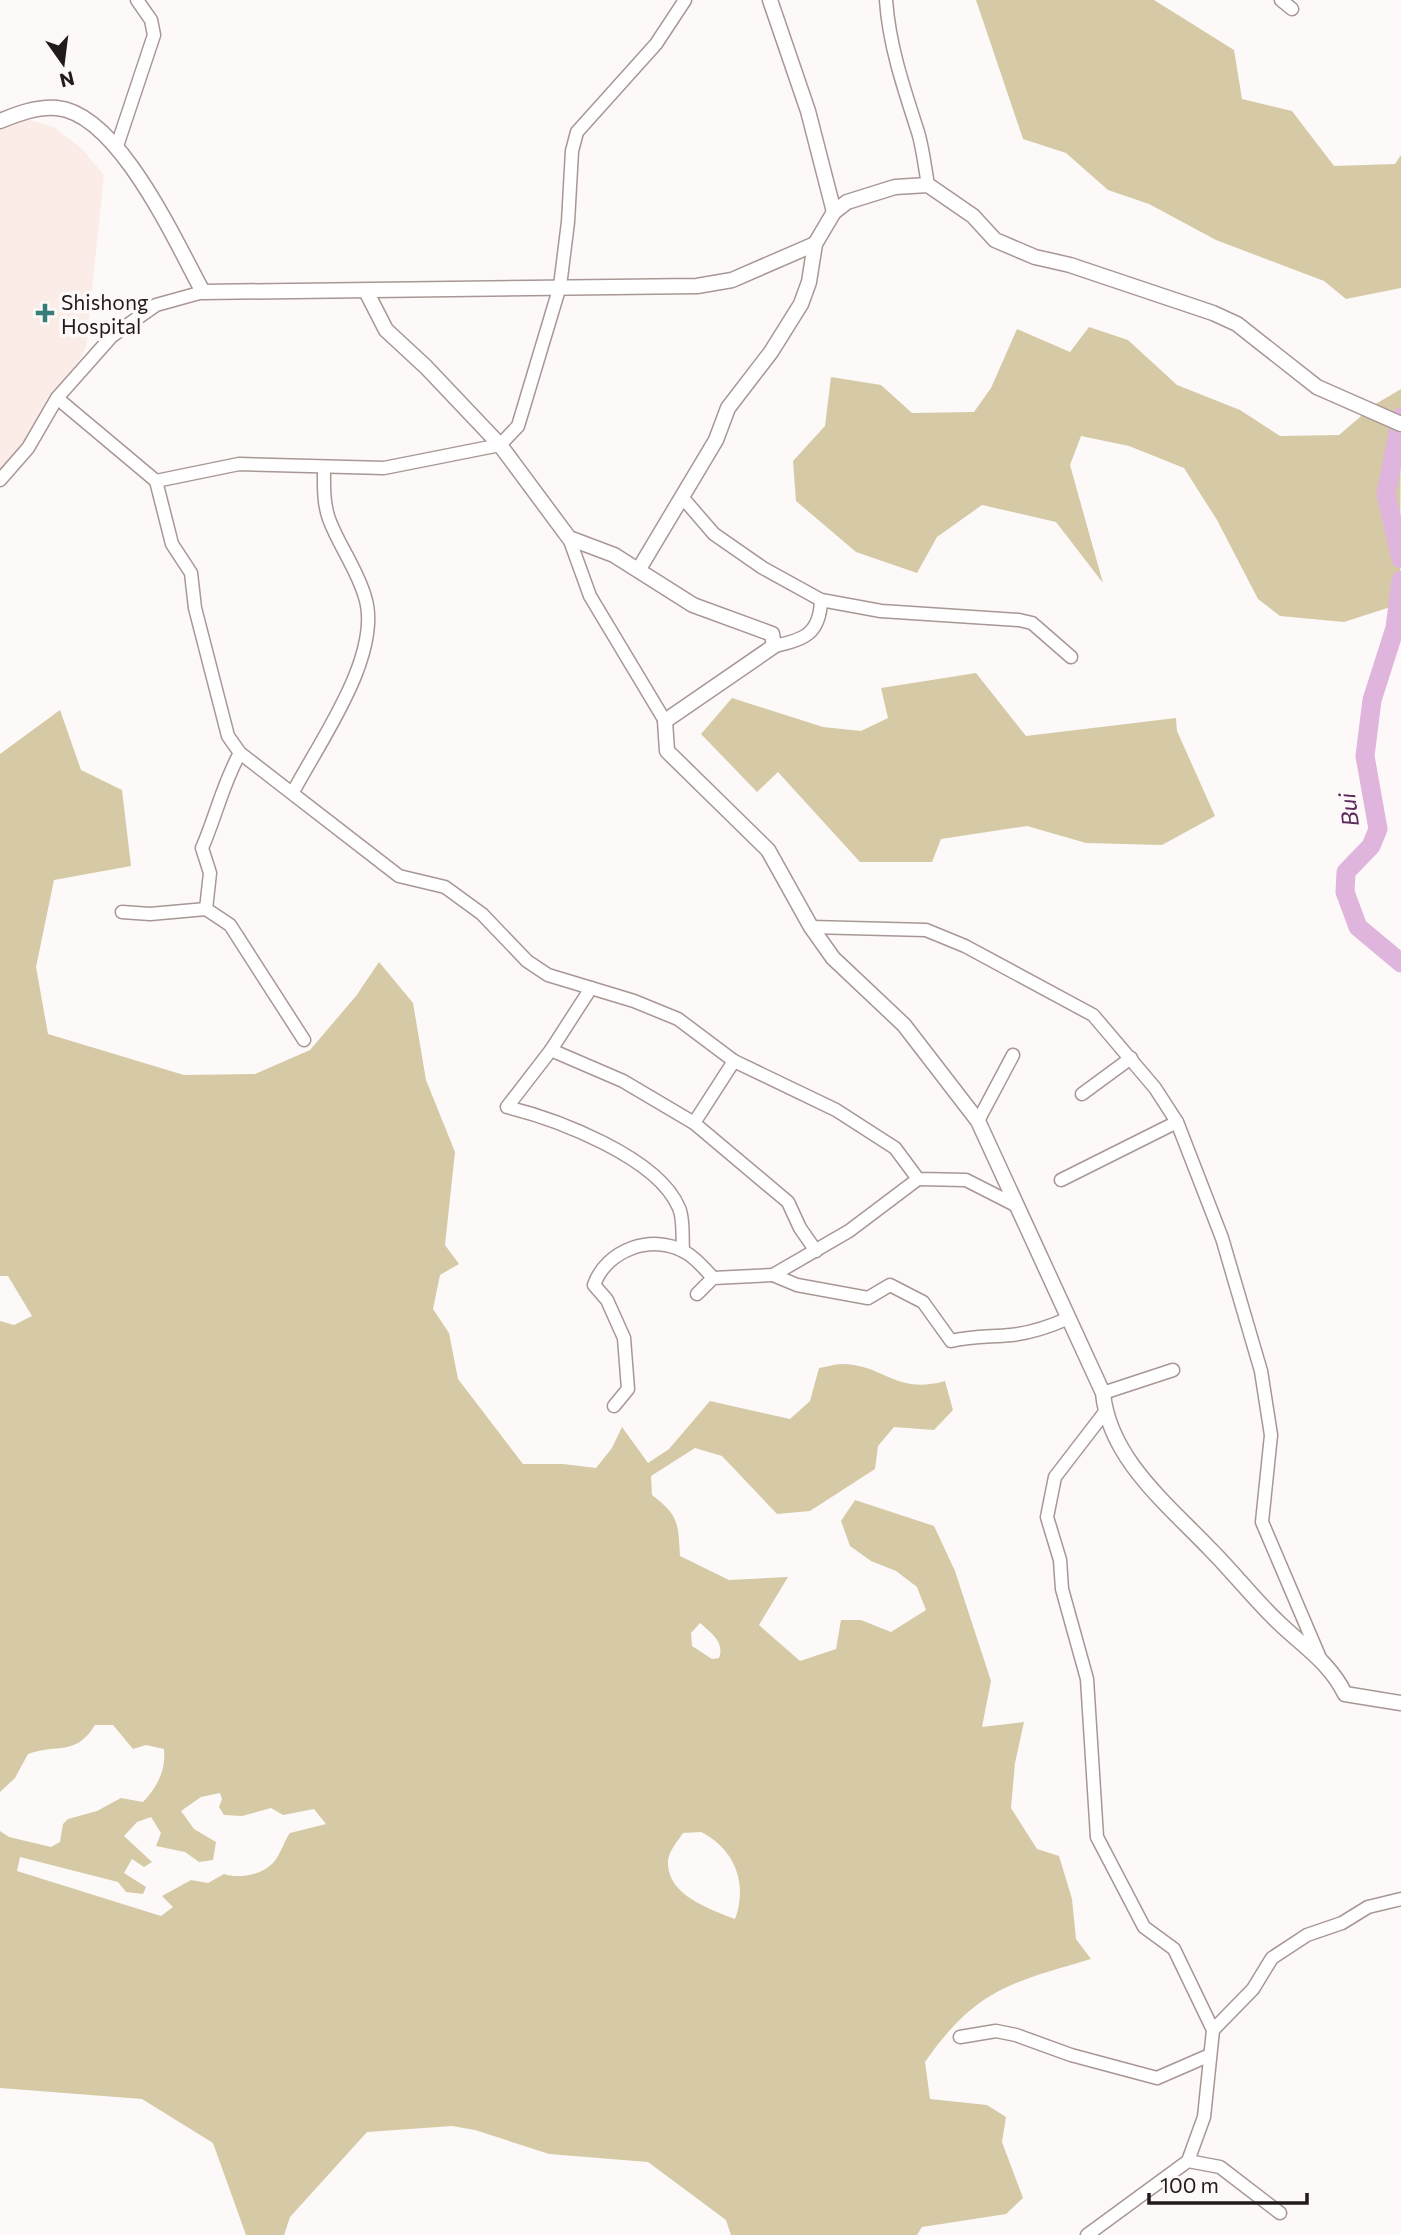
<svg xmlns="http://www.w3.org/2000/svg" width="1401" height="2235" viewBox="0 0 1401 2235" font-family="Commissioner,sans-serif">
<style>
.built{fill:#fcece8}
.green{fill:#d5caa5;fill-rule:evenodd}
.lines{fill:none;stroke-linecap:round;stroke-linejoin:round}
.river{stroke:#dfb5dd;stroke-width:19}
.minor-casing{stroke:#a89794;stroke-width:15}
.tertiary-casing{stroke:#a89794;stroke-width:17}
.minor{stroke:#fff;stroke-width:12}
.tertiary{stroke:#fff;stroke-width:14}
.poi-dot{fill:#367d77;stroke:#fcf9f8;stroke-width:2.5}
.labels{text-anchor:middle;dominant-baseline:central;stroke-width:7;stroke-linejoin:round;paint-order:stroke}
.poi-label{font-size:21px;fill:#211b1a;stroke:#fcf9f8;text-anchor:start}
.water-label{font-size:23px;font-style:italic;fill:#5a2859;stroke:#fcf9f8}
</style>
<rect width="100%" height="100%" fill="#fcf9f8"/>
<!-- built -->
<path class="built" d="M24,118L54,127L82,149L104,175L86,348L33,443L0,484V122Z"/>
<!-- green -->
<g class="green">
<path d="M976,0H1154L1234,50L1242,99L1292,111L1334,166L1395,164L1401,155V288L1346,299L1324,281L1216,240L1149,204L1108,190L1066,153L1023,139Z"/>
<path d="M1089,327L1128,340L1177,385L1240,410L1280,436L1339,435L1374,405L1401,389L1400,604L1344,622L1280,616L1258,599L1217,520L1184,468L1129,446L1081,436L1070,465L1103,583L1056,522L982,505L937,537L917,573L856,552L796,501L793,461L825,426L831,377L881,385L912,413L974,412L991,388L1017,329L1070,352Z"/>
<path d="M976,673L1026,736L1176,718L1177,731L1215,816L1162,845L1086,843L1027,826L941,839L932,862H860L778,772L757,792L701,734L732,698L823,727L861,731L888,718L881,688Z"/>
<path d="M60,710L81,770L122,790L131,866L54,880L36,967L48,1034L184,1075L255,1074L310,1050L356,996L379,962L413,1003L426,1080L455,1152L445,1245L459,1264L440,1275L433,1309L449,1333L458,1379L523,1464H563L596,1468L612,1448L622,1427L648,1463L669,1449L710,1401L790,1419L810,1401L819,1368C826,1367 835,1364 842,1364C883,1364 895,1395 945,1381L953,1410L934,1430L894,1427L878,1446L875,1469L810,1511L777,1514L722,1456L695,1448L651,1476L652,1495C679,1516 678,1522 680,1556L729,1580L788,1577L759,1625L800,1661L836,1649L841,1620H861L891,1632L926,1610L917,1587L896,1571L871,1561L850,1546L841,1521L855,1500L934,1526L955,1571L991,1681L982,1727L1024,1722L1015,1763L1011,1808L1037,1849L1059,1856L1072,1899L1076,1939L1091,1959C1010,1983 976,1989 925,2062L930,2099L987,2105L1006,2117L1002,2142L1023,2198L1006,2214L922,2227L917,2235H731L726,2220L648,2162L549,2154L475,2130L452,2126L367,2132L290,2217L284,2235H246L213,2143L142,2099L0,2088V1831L9,1837L51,1847L60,1842L63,1824L68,1819L97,1811L121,1798L143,1802C158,1786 166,1770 164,1749L146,1745L133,1749L113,1725H95C75,1757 58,1743 28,1754L15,1778L0,1792V1321L14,1325L32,1316L8,1276H0V754ZM700,1623C711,1633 725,1642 719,1658L712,1659L692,1646L691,1633ZM220,1793L222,1799L219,1807L224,1815L242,1816L271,1808L283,1815L314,1809L326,1824L290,1833C284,1841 280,1856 273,1863C262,1875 239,1879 224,1874L208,1883L191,1880L162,1896L173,1907L161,1916L17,1871L20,1857L118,1882L126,1892L143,1894L146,1887L124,1873L132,1859L144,1867L152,1862L124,1836L137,1822L151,1817L161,1833L156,1846L185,1852L199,1862L213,1860L216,1842L194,1829L181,1811L201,1797ZM701,1832C735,1849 748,1884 735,1919C710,1909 667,1895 668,1862C668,1852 677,1842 683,1833Z"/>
</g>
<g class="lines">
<!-- river -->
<g class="river">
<path d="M1401,417L1386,494L1401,559"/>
<path d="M1401,580L1395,628L1372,700L1365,756L1378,829L1371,846L1346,872L1345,892L1358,927L1401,963"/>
</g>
<!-- minor casing -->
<g class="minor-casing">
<g id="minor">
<path d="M886,0C889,45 904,89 918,132C923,149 925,168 928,185"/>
<path d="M1281,0L1292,9"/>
<path d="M117,146L154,35L151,20L137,0"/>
<path d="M57,398L156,481L172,544L191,573L195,608L228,736L240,753L399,876L445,887L482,914L527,961L548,975L634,1001L678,1019L734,1061L836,1110L895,1148L918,1179L966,1180L1017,1206"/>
<path d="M0,480L28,448L57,398L112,336L156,305L203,292"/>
<path d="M156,481L239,464L384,468L500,445L518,426L560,286L568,222L572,151L577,132L656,44L685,0"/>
<path d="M682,497L714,534L763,568L821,600L881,611L1019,620L1032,623L1071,657"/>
<path d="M569,538L590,596L665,721"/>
<path d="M774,646C805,640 820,633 821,600"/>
<path d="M240,753C223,783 216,816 202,848L210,873L206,909L230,925L304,1040"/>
<path d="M293,792C320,741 383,654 365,597C357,569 339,546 329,519C323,502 324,484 324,467"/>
<path d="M122,912L150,914L206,909"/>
<path d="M811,927L926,930L965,946L1093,1015L1155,1088L1177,1122L1222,1238L1261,1371L1271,1435L1262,1522L1320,1658"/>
<path d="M591,988L551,1050L507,1107C556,1119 658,1157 679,1208C684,1219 682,1237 683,1250"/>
<path d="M551,1050L623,1081L694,1123L788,1202L800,1228L816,1251"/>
<path d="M1082,1094L1131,1058"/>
<path d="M978,1121L1013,1055"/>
<path d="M694,1123L734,1061"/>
<path d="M1061,1180L1177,1122"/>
<path d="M773,1275L797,1285L868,1298L890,1285L923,1302L951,1341C972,1336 990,1337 1011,1335C1031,1333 1051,1326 1069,1318"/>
<path d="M697,1294L713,1278L773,1275L849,1231L918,1179"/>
<path d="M1103,1393L1173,1370"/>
<path d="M614,1406L628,1389L624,1338L607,1300L594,1285C606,1250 652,1233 685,1252C696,1258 705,1269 713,1278"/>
<path d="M1213,2030L1253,1989L1272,1958L1307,1935L1342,1923L1368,1907L1401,1899"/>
<path d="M960,2037L996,2031L1016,2035L1071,2055L1157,2078L1210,2055"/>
<path d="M1188,2161L1220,2167L1280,2213"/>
<path d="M1087,2235L1188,2161L1204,2117L1213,2030L1174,1949L1144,1927L1097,1837L1087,1679L1062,1589L1060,1560L1047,1517L1055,1477L1105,1412"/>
</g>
</g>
<!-- tertiary casing -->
<g class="tertiary-casing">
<g id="tertiary">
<path d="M770,0L808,111L834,212"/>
<path d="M0,121C17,114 38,106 57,108C119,114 176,243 203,292L697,286L732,280L815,244"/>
<path d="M366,291L386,330L426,367L500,445L569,538L614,555L693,605L772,634L774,646L665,721L667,751L768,850L811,927L833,958L904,1025L978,1121L1103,1393C1109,1458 1167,1504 1210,1549C1233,1572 1253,1598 1276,1620C1301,1645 1329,1661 1345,1694L1401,1703"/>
<path d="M639,569L716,440L728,408L771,352L801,304L809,282L815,244L834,212L847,202L895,187L928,185L973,216L995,240L1035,257L1070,265L1213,313L1237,324L1317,387L1401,424"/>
</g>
</g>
<!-- minor -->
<use href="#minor" class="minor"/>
<!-- tertiary -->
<use href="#tertiary" class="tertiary"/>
</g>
<!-- markers -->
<path class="poi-dot" d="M41.5 302.5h7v7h7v7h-7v7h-7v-7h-7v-7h7z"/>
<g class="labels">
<!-- poi labels -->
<g class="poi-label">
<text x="61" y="301">Shishong<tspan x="61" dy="24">Hospital</tspan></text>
</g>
<!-- water labels -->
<g class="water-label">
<text transform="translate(1348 810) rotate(-97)">Bui</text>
</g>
</g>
<!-- north arrow -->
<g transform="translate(63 63) rotate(166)" stroke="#fcf9f8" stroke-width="5" paint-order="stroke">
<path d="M0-5L12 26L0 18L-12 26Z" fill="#211b1a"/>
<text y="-10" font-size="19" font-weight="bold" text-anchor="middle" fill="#211b1a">N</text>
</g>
<!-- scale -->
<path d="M1149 2193v10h158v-10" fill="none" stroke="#211b1a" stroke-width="3.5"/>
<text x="1160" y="2193" font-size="21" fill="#211b1a" stroke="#fcf9f8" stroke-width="5" paint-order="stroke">100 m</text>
</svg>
